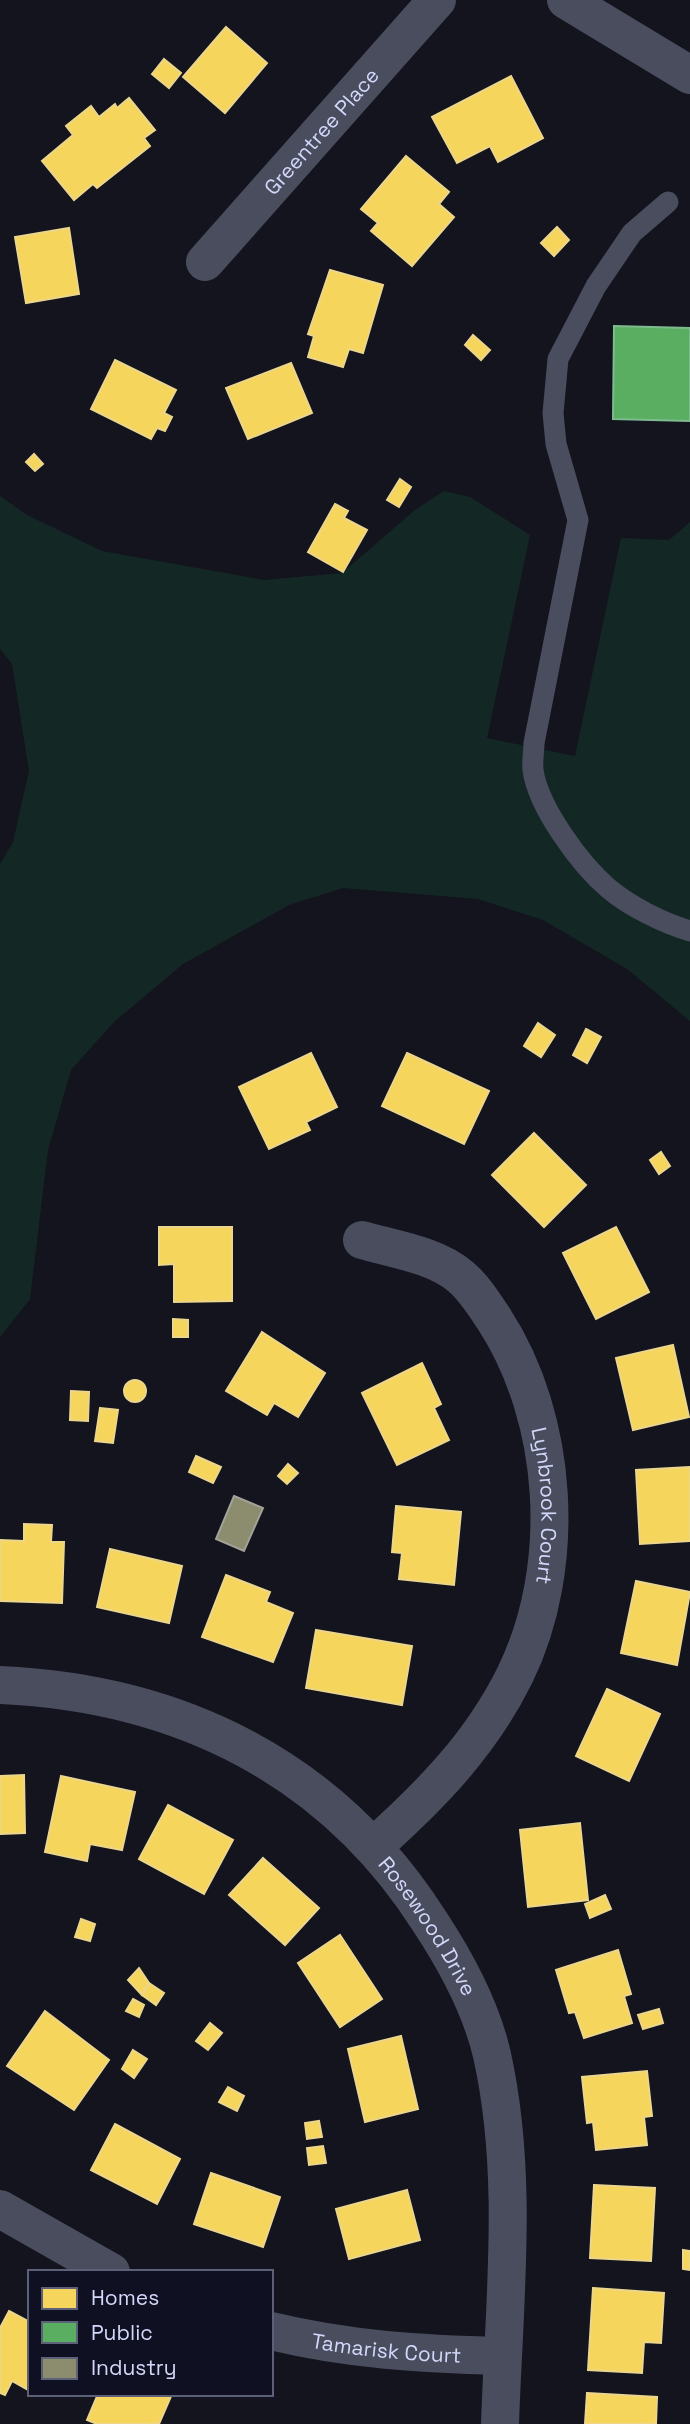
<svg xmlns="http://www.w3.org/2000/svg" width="690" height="2424" viewBox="0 0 690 2424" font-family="'Space Grotesk',sans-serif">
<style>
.green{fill:#132824}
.homes{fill:#f6d55c;stroke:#ecd68c;stroke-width:2}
.public{fill:#5aae61;stroke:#7ebb8f;stroke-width:2}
.industry{fill:#8c8c6e;stroke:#a1a398;stroke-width:2}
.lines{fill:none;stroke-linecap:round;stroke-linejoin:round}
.lane{stroke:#494d5e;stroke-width:21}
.street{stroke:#494d5e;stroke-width:38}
.labels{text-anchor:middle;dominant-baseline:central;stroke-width:7;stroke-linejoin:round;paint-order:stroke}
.street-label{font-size:21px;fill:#d3d8fb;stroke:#0f1022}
</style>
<rect width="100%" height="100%" fill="#13141e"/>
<!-- green -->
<path class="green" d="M444,491L470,497L530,535L487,738L575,756L621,538L669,540L690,522V1021L627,969L543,920L478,899L343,888L289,905L183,964L114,1022L71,1070L48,1150L30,1299L0,1337V864L13,842L29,771L12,664L0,649V496L27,515L102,551L264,580L342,573L415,510Z"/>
<!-- homes -->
<g class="homes">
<path d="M226,27L267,63L225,113L183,77Z"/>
<path d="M164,59L181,73L169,88L152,74Z"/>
<path d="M511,76L543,138L498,162L490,146L457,163L432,117Z"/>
<path d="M129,98L155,130L144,138L150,146L97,188L93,184L74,200L42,161L73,135L66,126L91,106L99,117L115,104L117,108Z"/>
<path d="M406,156L449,192L439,204L454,217L412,266L371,231L378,223L361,209Z"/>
<path d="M557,227L569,240L554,256L541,243Z"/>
<path d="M69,228L79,294L26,303L15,237Z"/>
<path d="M330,270L383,285L363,353L349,349L343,367L308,357L314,336L308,334Z"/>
<path d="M473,335L490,350L481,360L465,345Z"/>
<path d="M115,360L176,390L164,413L172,417L165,431L157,428L151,439L91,409Z"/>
<path d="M291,363L312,413L248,439L226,388Z"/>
<path d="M34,454L43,464L35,471L26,462Z"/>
<path d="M400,479L411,487L399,507L387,500Z"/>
<path d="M335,504L348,511L344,518L367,530L343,572L308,552Z"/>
<path d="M538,1023L555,1035L541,1057L524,1046Z"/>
<path d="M586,1029L601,1037L587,1063L573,1055Z"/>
<path d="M311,1053L337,1107L306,1122L310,1130L269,1149L239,1087Z"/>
<path d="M407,1053L489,1091L464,1144L382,1106Z"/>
<path d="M534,1133L586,1185L544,1227L492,1175Z"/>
<path d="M661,1152L670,1166L659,1174L650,1160Z"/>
<path d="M159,1227H232V1301L174,1302V1264L159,1265Z"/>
<path d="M616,1227L649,1292L596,1319L563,1253Z"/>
<path d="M173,1319L188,1320V1337H173Z"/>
<path d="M262,1332L325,1373L298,1417L274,1403L267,1415L226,1391Z"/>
<path d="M673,1345L689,1417L633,1430L616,1358Z"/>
<path d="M422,1363L441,1404L434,1408L449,1440L397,1465L362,1393Z"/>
<circle cx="135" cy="1391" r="11"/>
<path d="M71,1391L89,1392L88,1421L70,1420Z"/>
<path d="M100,1408L118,1410L113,1443L95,1441Z"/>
<path d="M196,1456L221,1467L213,1483L189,1472Z"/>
<path d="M288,1464L298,1473L287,1484L278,1476Z"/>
<path d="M690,1467V1541L640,1544L636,1470Z"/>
<path d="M396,1506L461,1512L454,1585L399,1579L402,1553L392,1552Z"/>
<path d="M24,1524L52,1525L51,1542H64L62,1603L0,1601V1540L24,1541Z"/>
<path d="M110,1549L182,1566L169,1623L97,1607Z"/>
<path d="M226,1575L270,1592L266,1602L293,1613L273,1662L202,1637Z"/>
<path d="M636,1581L690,1592L677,1665L621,1653Z"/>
<path d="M316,1630L412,1646L402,1705L306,1688Z"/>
<path d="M607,1689L660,1714L629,1781L576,1756Z"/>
<path d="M24,1775L25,1833L0,1834V1776Z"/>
<path d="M61,1776L135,1792L122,1850L90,1844L87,1861L45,1852Z"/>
<path d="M168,1805L233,1840L204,1894L139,1859Z"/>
<path d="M580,1823L588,1900L528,1907L520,1830Z"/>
<path d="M263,1858L319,1908L285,1945L229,1895Z"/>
<path d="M605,1895L611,1909L590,1918L585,1904Z"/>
<path d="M81,1919L95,1924L90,1941L75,1937Z"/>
<path d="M340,1935L382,1999L340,2027L298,1963Z"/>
<path d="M618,1950L631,1994L624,1996L632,2023L584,2038L575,2012L569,2013L556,1970Z"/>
<path d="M139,1968L149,1983L142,1995L128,1980Z"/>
<path d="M149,1983L164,1993L156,2005L142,1995Z"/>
<path d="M133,1999L144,2005L139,2017L126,2011Z"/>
<path d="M659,2009L663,2023L643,2029L638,2015Z"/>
<path d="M45,2011L109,2060L74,2110L7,2066Z"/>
<path d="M210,2023L222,2033L208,2050L196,2041Z"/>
<path d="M401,2036L418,2109L365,2122L348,2049Z"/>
<path d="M133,2050L147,2059L134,2078L122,2069Z"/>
<path d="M647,2071L652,2116L644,2117L647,2145L596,2150L593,2122L587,2123L582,2077Z"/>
<path d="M228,2087L244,2096L237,2111L219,2102Z"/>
<path d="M319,2121L322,2137L307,2139L305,2123Z"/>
<path d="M115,2124L180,2159L157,2204L91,2170Z"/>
<path d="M323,2146L326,2163L309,2165L307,2148Z"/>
<path d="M211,2173L280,2197L263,2247L194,2224Z"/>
<path d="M594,2185L655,2188L651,2261L590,2258Z"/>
<path d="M407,2190L420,2240L349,2259L336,2209Z"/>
<path d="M683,2250L690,2251V2270L683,2269Z"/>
<path d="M593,2288L664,2293L661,2343L644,2342L642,2373L588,2370Z"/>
<path d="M9,2311L30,2322V2391L12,2381L5,2395L0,2393V2328Z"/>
<path d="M587,2393L657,2397L656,2424H585Z"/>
<path d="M98,2394H172L159,2424H97L87,2420Z"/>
</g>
<!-- public -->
<path class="public" d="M614,326L690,328V421L613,419Z"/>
<!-- industry -->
<path class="industry" d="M234,1496L263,1508L244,1551L216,1539Z"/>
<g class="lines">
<!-- lane -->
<path class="lane" d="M668,202L632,233L596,286L558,359L553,413L556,444L578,520L534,743C534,751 532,761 533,770C538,807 580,864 608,888C629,906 663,923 690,931"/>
<!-- street -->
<g class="street">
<path d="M566,0L690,75"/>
<path id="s1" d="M205,262L437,0"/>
<path id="s2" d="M362,1240C394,1249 435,1255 461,1277C474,1288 484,1304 494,1319C559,1419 568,1567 515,1675C481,1744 431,1795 374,1846"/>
<path id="s3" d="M0,1685C180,1693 332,1768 430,1922C457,1963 481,2007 492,2055C519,2176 504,2302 500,2424"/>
<path d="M0,2209L111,2272"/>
<path id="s4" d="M271,2331C350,2350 422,2354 502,2356"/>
</g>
</g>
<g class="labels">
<!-- street labels -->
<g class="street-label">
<text stroke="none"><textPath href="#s1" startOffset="175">Greentree Place</textPath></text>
<text stroke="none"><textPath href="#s2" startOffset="357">Lynbrook Court</textPath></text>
<text stroke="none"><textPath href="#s3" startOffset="514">Rosewood Drive</textPath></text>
<text stroke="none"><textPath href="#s4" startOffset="117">Tamarisk Court</textPath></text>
</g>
</g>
<!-- legend -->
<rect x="28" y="2270" width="245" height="126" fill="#0f1022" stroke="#5d6079" stroke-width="2"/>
<rect x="42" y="2288" width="35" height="21" fill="#f6d55c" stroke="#5d6079" stroke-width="2"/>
<text x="91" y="2305" font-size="21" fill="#d3d8fb">Homes</text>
<rect x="42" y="2322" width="35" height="21" fill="#5aae61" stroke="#5d6079" stroke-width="2"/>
<text x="91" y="2340" font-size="21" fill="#d3d8fb">Public</text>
<rect x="42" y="2358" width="35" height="21" fill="#8c8c6e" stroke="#5d6079" stroke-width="2"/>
<text x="91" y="2375" font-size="21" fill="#d3d8fb">Industry</text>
</svg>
